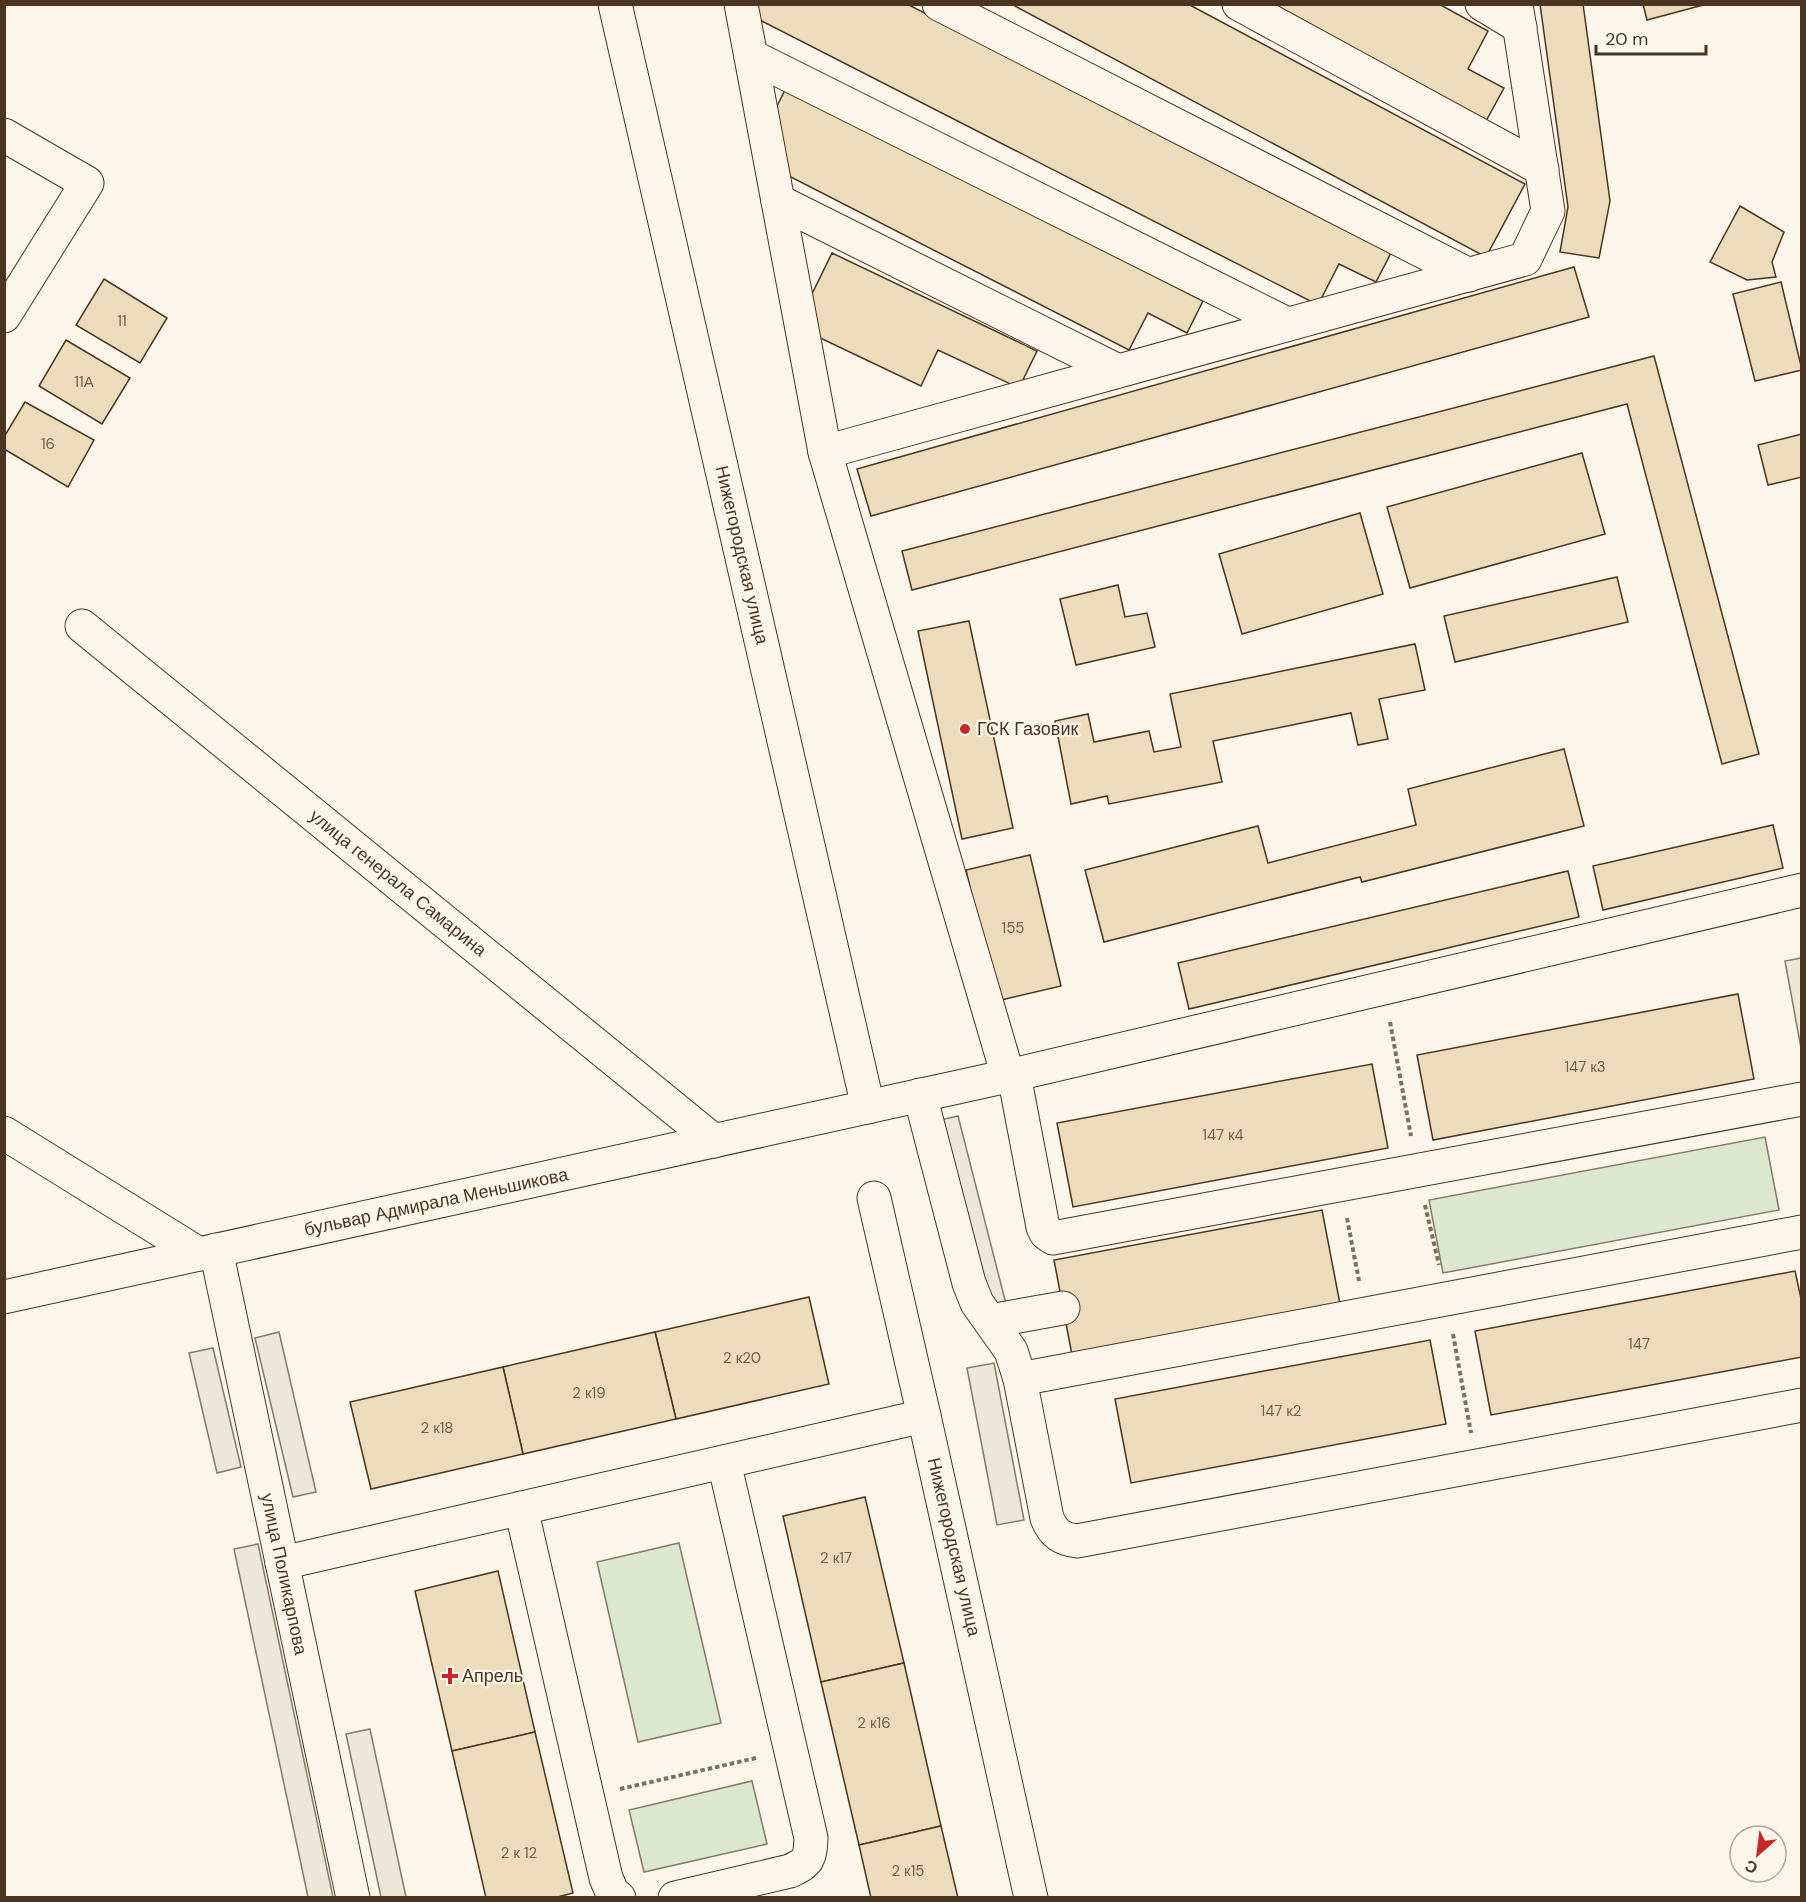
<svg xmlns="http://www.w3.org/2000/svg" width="1806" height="1902" viewBox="0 0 1806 1902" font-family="'DM Sans',sans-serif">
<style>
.green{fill:#dce7d0;stroke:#887966;stroke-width:1.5}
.parking{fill:#ede7d9;stroke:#887966;stroke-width:1.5}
.building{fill:#ecdcbc;stroke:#4a3520;stroke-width:1.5}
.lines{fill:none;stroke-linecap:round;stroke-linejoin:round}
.minor-casing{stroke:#4a3520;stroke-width:35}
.path{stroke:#7f6f5c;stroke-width:4;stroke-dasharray:4.5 3;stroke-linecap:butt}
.minor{stroke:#fbf6e9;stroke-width:33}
.poi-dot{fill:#c62828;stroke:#fbf6e9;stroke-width:2}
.labels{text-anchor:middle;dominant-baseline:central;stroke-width:4.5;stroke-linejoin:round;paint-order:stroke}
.number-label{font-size:15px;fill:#725f47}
.street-label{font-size:18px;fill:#4a3520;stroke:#fbf6e9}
.poi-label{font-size:18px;fill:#4a3520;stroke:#fbf6e9;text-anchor:start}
</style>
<rect width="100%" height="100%" fill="#fbf6e9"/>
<!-- green -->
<g class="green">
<path d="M1765,1137L1779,1210L1443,1273L1429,1200Z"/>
<path d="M679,1543L721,1723L638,1742L597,1562Z"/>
<path d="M752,1781L767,1844L644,1872L629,1810Z"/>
</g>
<!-- parking -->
<g class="parking">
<path d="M1801,958H1802L1801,1048L1785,961Z"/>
<path d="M958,1116L1006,1304L988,1308L940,1120Z"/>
<path d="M279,1332L316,1492L293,1497L255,1338Z"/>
<path d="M213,1348L241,1467L217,1473L189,1353Z"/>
<path d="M994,1363L1024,1520L997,1525L967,1368Z"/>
<path d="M258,1544L333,1897H308L234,1549Z"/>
<path d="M370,1729L406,1897H381L346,1734Z"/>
</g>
<!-- building -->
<g class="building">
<path d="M753,4H907L1392,251L1376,282L1339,264L1318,305L756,18Z"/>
<path d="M1011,4H1188L1525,184L1486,257Z"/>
<path d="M1274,4H1439L1488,31L1468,69L1504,88L1486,121Z"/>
<path d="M1540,4H1583L1610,201L1599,258L1560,252L1568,207Z"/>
<path d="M1643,4H1707L1647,20Z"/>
<path d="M786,88L1203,301L1187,333L1148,313L1129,350L783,173L769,122Z"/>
<path d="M1740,206L1784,232L1772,262L1776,277L1747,280L1710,262Z"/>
<path d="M832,253L1037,351L1019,388L938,350L921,386L814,335L811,296Z"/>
<path d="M1574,267L1589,317L871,516L857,469Z"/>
<path d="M104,279L167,318L140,363L76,325Z"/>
<path d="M1781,282L1802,370L1755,381L1733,294Z"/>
<path d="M66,340L130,378L102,424L39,386Z"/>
<path d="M1654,356L1759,754L1722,764L1627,404L912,590L902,551Z"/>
<path d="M25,402L94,440L68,487L4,449V437Z"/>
<path d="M1802,434V477L1768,485L1758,445Z"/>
<path d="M1582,453L1605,534L1410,588L1387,507Z"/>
<path d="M1360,513L1383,594L1242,634L1219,554Z"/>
<path d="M1617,577L1628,622L1455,662L1444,616Z"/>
<path d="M1118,585L1125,617L1147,613L1155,647L1076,665L1060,599Z"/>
<path d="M969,621L1013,828L962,839L918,631Z"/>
<path d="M1415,644L1425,690L1379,699L1388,739L1358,745L1351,713L1213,741L1222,782L1109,804L1107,796L1071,804L1055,721L1088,714L1094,742L1149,731L1154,752L1181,747L1170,694Z"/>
<path d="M1564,749L1584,826L1362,882L1360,877L1104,942L1085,870L1258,826L1268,863L1416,825L1408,789Z"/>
<path d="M1773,825L1783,868L1603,910L1593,866Z"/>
<path d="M1030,855L1061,986L997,1001L966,870Z"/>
<path d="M1568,871L1579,917L1189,1009L1178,963Z"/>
<path d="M1738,994L1754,1079L1433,1140L1417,1055Z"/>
<path d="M1372,1064L1388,1148L1073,1207L1057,1123Z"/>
<path d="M1322,1210L1340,1304L1072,1355L1054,1260Z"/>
<path d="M1795,1271L1802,1303V1357L1491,1415L1475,1331Z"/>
<path d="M809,1297L829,1384L676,1419L655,1332Z"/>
<path d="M655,1332L676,1419L523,1454L503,1367Z"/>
<path d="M1430,1340L1446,1424L1131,1483L1115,1399Z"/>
<path d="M503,1367L523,1454L371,1489L350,1402Z"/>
<path d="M865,1497L904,1663L821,1682L783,1516Z"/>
<path d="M498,1571L535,1732L452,1751L415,1591Z"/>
<path d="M904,1663L941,1826L859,1845L821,1682Z"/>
<path d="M535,1732L573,1893L554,1898H486L452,1751Z"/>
<path d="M941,1826L958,1898H871L859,1845Z"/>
</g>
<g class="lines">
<!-- minor casing -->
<g class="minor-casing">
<g id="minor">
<path d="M615,4L868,1107"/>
<path d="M741,4L825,452L1008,1076"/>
<path d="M939,4L1469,275"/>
<path d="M1239,4L1542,169"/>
<path d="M1482,4L1520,27"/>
<path d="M751,56L1287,324"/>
<path d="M4,135L87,183L4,316"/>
<path d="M778,201L1118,371"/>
<path d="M825,452L1525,259L1548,211L1516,4"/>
<path d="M82,626L714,1141"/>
<path d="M1014,1075L1043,1227L1046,1233L1053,1238L1802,1099"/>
<path d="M920,1095L969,1283L977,1303L1011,1351L1020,1379L1047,1518C1053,1533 1061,1539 1077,1541L1802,1405"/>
<path d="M4,1133L199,1254"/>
<path d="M874,1198L924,1416L1031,1898"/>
<path d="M216,1250L353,1898"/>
<path d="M4,1297L1008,1076L1802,890"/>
<path d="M990,1321L1063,1308"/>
<path d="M1020,1379L1802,1232"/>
<path d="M521,1508L606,1878L612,1892L619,1898"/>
<path d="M282,1563L924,1416"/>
<path d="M675,1898L790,1871C809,1862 810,1859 811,1838L724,1462"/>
</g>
</g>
<!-- path -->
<g class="path">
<path d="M1390,1022L1411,1136"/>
<path d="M1425,1205L1439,1265"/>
<path d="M1347,1218L1359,1281"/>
<path d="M1453,1334L1471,1433"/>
<path d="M620,1789L756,1758"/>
</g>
<!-- minor -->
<use href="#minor" class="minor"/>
</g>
<!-- markers -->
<g class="poi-dot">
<circle cx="965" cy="729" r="6"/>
<path d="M447 1667h6v6h6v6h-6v6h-6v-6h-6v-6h6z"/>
</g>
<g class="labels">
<!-- number labels -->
<g class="number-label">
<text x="122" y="321">11</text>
<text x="84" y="382">11А</text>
<text x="48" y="444">16</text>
<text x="1013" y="928">155</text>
<text x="1585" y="1067">147 к3</text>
<text x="1223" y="1135">147 к4</text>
<text x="1639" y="1344">147</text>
<text x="742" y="1358">2 к20</text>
<text x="589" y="1393">2 к19</text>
<text x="1281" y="1411">147 к2</text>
<text x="437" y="1428">2 к18</text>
<text x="836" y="1558">2 к17</text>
<text x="874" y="1723">2 к16</text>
<text x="519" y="1853">2 к 12</text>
<text x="908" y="1871">2 к15</text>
</g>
<!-- street labels -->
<g class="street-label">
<text transform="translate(742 555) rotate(77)">Нижегородская улица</text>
<text transform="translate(398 883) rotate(39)">улица генерала Самарина</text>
<text transform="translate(436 1202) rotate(-12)">бульвар Адмирала Меньшикова</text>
<text transform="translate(954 1547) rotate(77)">Нижегородская улица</text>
<text transform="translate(284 1574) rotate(78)">улица Поликарпова</text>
</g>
<!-- poi labels -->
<g class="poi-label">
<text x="977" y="729">ГСК Газовик</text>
<text x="462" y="1676">Апрель</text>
</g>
</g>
<!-- border -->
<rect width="1806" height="1902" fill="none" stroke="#4a3520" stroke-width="12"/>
<!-- north arrow -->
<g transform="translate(1758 1854) rotate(208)"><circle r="28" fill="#fbf6e9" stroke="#b4a999" stroke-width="1.5"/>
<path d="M0-4.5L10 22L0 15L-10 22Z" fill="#c62828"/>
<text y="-9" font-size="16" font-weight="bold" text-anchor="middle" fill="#4a3520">С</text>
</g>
<!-- scale -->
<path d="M1596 45v9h110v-9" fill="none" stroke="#4a3520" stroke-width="3"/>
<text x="1605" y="45" font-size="18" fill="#4a3520" stroke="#fbf6e9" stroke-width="4.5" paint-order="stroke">20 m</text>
</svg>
